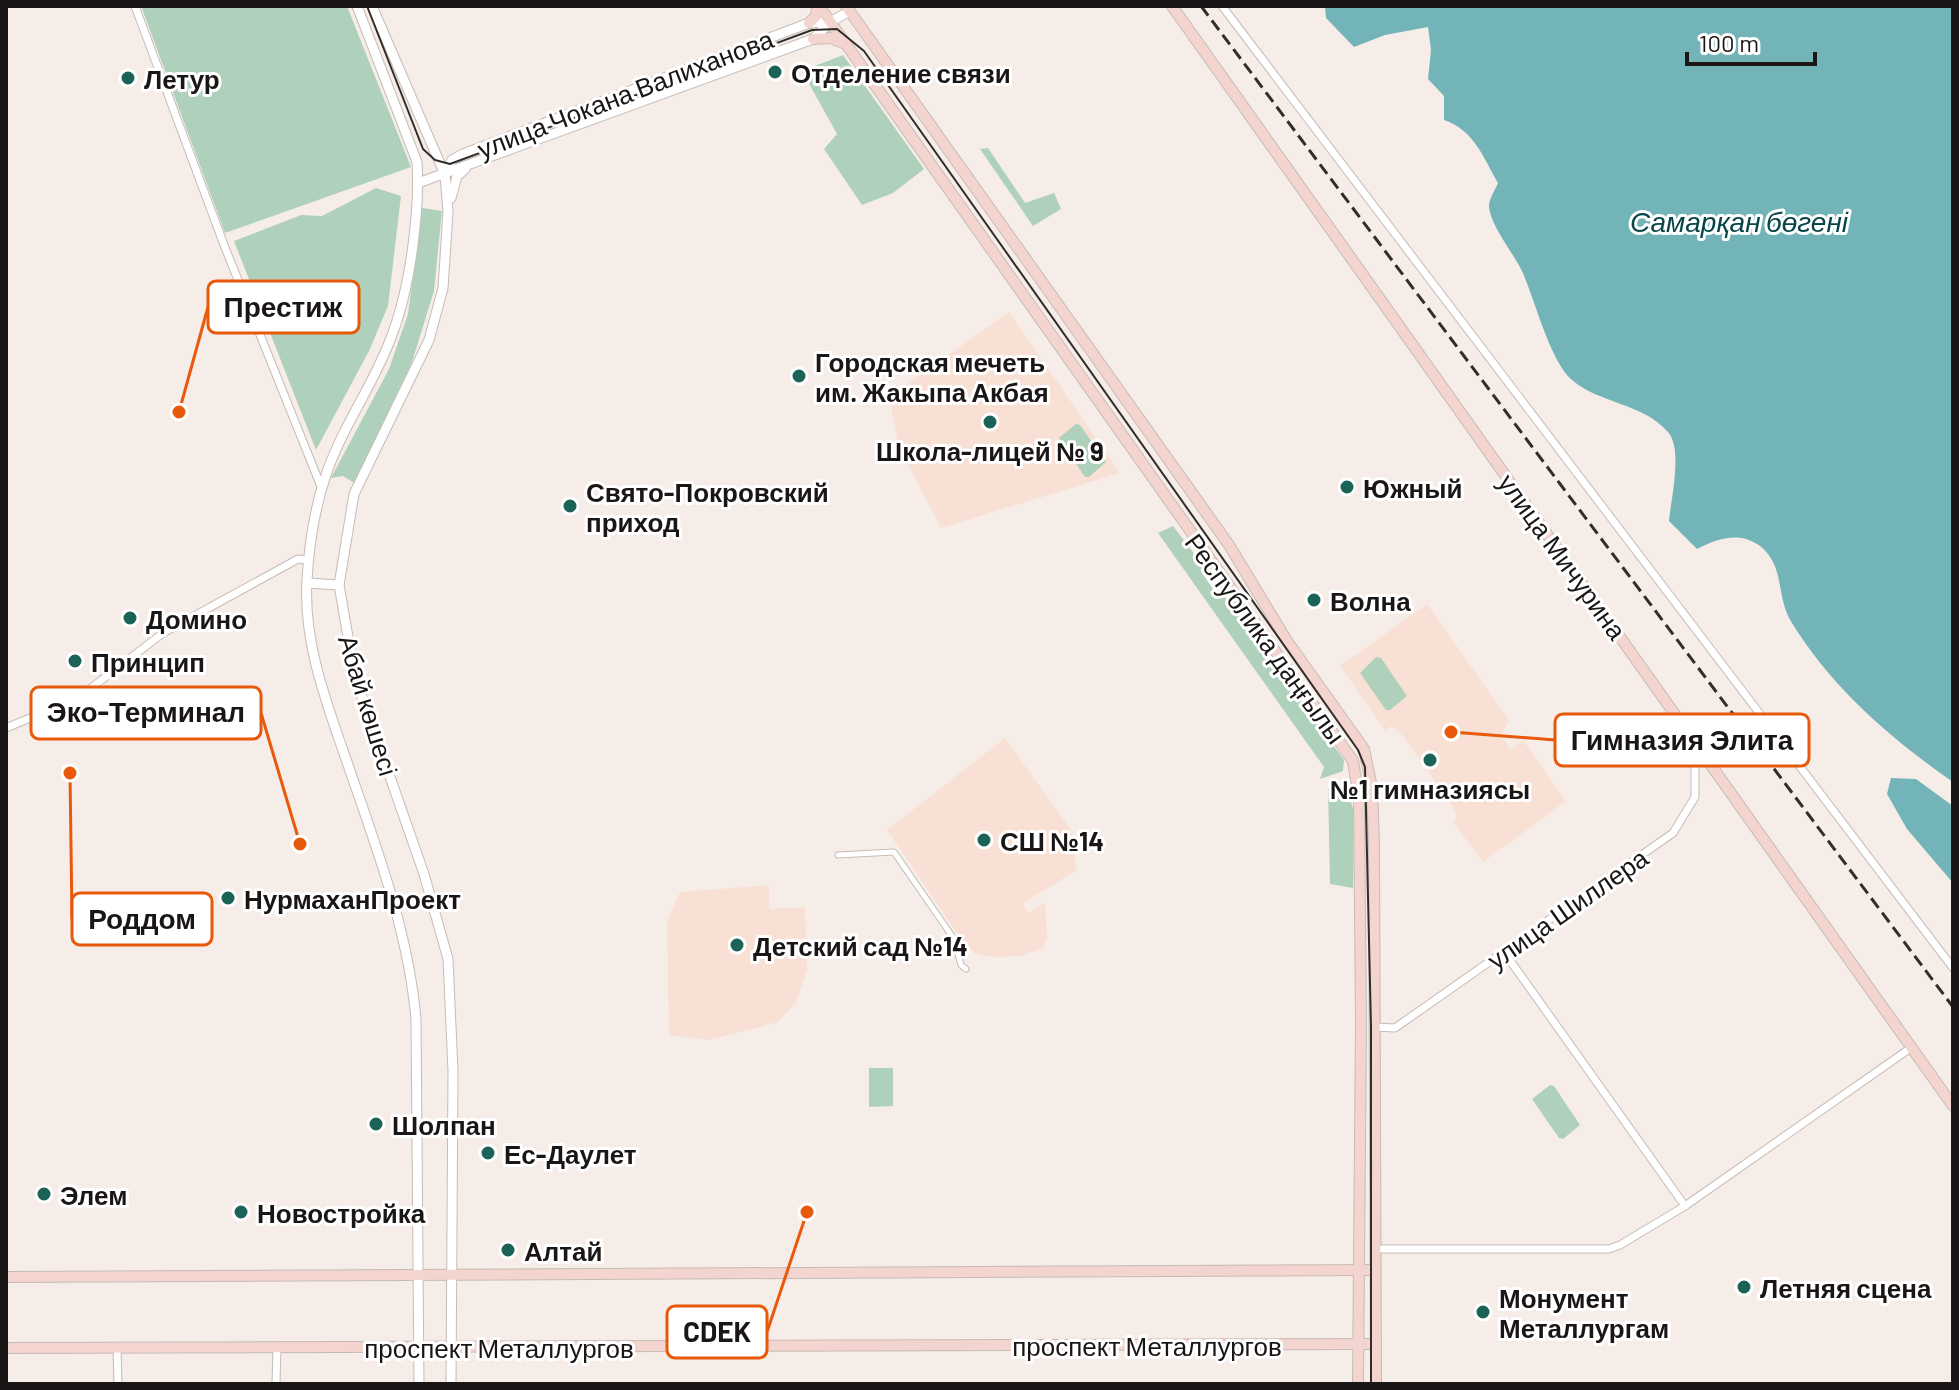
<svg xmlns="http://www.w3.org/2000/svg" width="1959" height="1390" viewBox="0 0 1959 1390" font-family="Barlow,sans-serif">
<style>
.education{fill:#f8e0d5}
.green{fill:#afd1bb}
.water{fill:#73b4b8}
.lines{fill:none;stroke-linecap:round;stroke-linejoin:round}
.pedestrian-casing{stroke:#c5bcb6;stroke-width:7}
.minor-casing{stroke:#c5bcb6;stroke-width:9}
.tertiary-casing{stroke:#c5bcb6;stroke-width:11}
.secondary-casing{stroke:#c5bcb6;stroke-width:12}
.pedestrian{stroke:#fff;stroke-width:5}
.minor{stroke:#fff;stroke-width:7}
.tertiary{stroke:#fff;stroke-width:9}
.secondary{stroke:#f3d4ce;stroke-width:10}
.tram{stroke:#312d2b;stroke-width:2}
.rail{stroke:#312d2b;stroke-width:3;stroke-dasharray:12 6;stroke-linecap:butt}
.poi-dot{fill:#1b6357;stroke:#fff;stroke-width:3}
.labels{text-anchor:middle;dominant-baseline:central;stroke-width:6;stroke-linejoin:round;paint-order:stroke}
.poi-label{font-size:26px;font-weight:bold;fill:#1a1615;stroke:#fff;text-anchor:start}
.street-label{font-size:26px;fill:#1a1615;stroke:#fff}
.water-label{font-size:28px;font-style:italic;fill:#074549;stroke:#fff}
.leader{fill:none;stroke:#e8590c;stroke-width:3}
.callout-dot{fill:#e8590c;stroke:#fff;stroke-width:3}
.callout{fill:#fff;stroke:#e8590c;stroke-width:3}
.callout-label{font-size:28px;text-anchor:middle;font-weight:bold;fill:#1a1615}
</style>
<rect width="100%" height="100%" fill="#f7ede8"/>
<!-- education -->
<g class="education">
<path d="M1009,312L1120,473L941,528L899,447L889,397Z"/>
<path d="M1427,604L1509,720L1501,736L1511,749L1523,740L1566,801L1483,862L1453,822L1457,818L1452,805L1402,735L1392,726L1385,730L1340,666Z"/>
<path d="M1005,738L1071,830L1077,870L1022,904L1029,913L1045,902L1047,938L1043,948L1020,956L997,957L979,955L966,947L887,830Z"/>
<path d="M769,885V909L805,907L807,970L796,1002L778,1022L756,1028L707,1040L669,1035L667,921L680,892Z"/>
</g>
<!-- green -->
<g class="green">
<path d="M141,6H347L411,167L225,233Z"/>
<path d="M843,55L924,169L893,193L862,205L824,149L837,134L802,71Z"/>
<path d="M988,148L1025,203L1054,193L1061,209L1033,226L980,149Z"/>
<path d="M376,188L401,196L388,306L369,351L316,450L234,241L301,215L322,216Z"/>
<path d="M422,208L442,211L434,291L412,362L354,483L343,476L331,478L389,369L408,314Z"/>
<path d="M1076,424L1080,425L1106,462L1089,477H1085L1059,438Z"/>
<path d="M1173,526L1204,567L1200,570L1217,595L1221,592L1344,760L1343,771L1320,779L1324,767L1158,533Z"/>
<path d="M1376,657L1381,658L1407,696L1390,710H1386L1360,673Z"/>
<path d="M1328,788L1348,793L1354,812L1353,888L1330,884Z"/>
<path d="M869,1068H893V1106L869,1107Z"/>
<path d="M1550,1085L1554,1086L1580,1125L1563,1139L1559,1138L1532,1099Z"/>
</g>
<!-- water -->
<g class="water">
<path d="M1325,6H1953V782C1891,739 1832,688 1792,623C1775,596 1786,567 1760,546C1740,531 1718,538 1697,549L1669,521C1671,499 1683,449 1668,432C1643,403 1600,404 1572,380C1550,361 1535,300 1522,271C1514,254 1490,225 1489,206C1489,199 1495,190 1498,183C1483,157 1474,130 1444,120V96L1428,79L1431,50L1428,27L1385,35L1354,47L1326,18Z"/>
<path d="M1891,778L1916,779L1953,806V883L1907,829L1887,794Z"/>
</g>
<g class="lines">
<!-- pedestrian casing -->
<g class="pedestrian-casing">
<path id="pedestrian" d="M838,855L894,852L954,939L961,965L966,969"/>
</g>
<!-- minor casing -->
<g class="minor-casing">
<g id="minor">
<path d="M135,6L224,245L322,489"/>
<path d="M1222,6L1953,968"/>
<path d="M6,728L78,698L163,633L298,559L309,560"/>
<path d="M1504,952L1685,1206"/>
<path d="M1374,1027L1395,1028L1673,833L1695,797V746"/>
<path d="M1375,1249H1609L1620,1245L1685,1206L1912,1047"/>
<path d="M117,1348L118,1384"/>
<path d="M276,1384L277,1347"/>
</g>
</g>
<!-- tertiary casing -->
<g class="tertiary-casing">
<g id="tertiary">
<path d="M357,6L417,162C420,212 410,288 392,335C374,385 341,428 325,478C314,511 309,545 307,580C303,643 327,704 347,762C376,847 408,929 416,1019L419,1384"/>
<path d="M372,6L445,175L448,212L443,288L429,340L354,494L339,585L355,677L424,874L448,959L453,1071L451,1384"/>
<path d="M445,175L452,160L463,154L809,23L830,22L850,11"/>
<path d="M418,183L813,39L830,22"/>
<path d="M451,198L457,176L465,169"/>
<path d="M307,583L339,585"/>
</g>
</g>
<!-- secondary casing -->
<g class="secondary-casing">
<g id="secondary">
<path d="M819,6L1353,761L1359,798L1361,1023L1358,1384"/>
<path d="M846,6L1229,545L1287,641L1364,749L1372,788L1374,843L1376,1384"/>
<path d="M1172,6L1953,1106"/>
<path d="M809,23L816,16L817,6"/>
<path d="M813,39L830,38L846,44"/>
<path d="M6,1277L1375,1270"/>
<path d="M6,1348L1376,1344"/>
</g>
</g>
<!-- pedestrian -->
<use href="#pedestrian" class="pedestrian"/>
<!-- minor -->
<use href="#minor" class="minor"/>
<!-- tertiary -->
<use href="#tertiary" class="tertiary"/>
<!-- secondary -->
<use href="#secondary" class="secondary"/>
<!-- tram -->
<path class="tram" d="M367,6L423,149L435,160L450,164L812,30L837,29L864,51L1358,750L1365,767L1371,1027V1384"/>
<!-- rail -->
<path class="rail" d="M1201,6L1953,1007"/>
</g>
<!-- markers -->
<g class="poi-dot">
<circle cx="775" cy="72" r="8"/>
<circle cx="128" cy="78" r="8"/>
<circle cx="799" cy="376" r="8"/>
<circle cx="990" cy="422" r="8"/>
<circle cx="1347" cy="487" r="8"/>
<circle cx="570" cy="506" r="8"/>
<circle cx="1314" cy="600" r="8"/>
<circle cx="130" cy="618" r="8"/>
<circle cx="75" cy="661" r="8"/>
<circle cx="1430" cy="760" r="8"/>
<circle cx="984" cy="840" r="8"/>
<circle cx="228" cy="898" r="8"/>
<circle cx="737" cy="945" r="8"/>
<circle cx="376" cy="1124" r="8"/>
<circle cx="488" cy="1153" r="8"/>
<circle cx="44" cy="1194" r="8"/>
<circle cx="241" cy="1212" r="8"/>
<circle cx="508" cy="1250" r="8"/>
<circle cx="1744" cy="1287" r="8"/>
<circle cx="1483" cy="1312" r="8"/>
</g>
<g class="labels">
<!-- poi labels -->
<g class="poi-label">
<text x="791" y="72">Отделение связи</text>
<text x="144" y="78">Летур</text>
<text x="815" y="361">Городская мечеть<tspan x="815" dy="30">им. Жакыпа Акбая</tspan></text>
<text x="990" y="450" text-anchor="middle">Школа-лицей № 9</text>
<text x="1363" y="487">Южный</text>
<text x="586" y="491">Свято-Покровский<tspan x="586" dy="30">приход</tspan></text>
<text x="1330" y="600">Волна</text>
<text x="146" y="618">Домино</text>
<text x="91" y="661">Принцип</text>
<text x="1430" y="788" text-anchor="middle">№1 гимназиясы</text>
<text x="1000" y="840">СШ №14</text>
<text x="244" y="898">НурмаханПроект</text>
<text x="753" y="945">Детский сад №14</text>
<text x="392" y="1124">Шолпан</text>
<text x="504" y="1153">Ес-Даулет</text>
<text x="60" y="1194">Элем</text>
<text x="257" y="1212">Новостройка</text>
<text x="524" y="1250">Алтай</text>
<text x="1760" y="1287">Летняя сцена</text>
<text x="1499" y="1297">Монумент<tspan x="1499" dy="30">Металлургам</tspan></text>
</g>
<!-- street labels -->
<g class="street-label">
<text transform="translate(625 93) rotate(-21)">улица Чокана Валиханова</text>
<text transform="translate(1563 556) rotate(54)">улица Мичурина</text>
<text transform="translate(1266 638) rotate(54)">Республика даңғылы</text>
<text transform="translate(369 705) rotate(73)">Абай көшесі</text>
<text transform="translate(1567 908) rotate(-35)">улица Шиллера</text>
<text x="1147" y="1345">проспект Металлургов</text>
<text x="499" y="1347">проспект Металлургов</text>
</g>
<!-- water labels -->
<g class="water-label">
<text x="1739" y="221">Самарқан бөгені</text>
</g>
</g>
<!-- callouts -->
<path class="leader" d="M179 412L208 307M300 844L261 713M1451 732L1555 740M70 773L72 919M807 1212L767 1332"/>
<g class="callout-dot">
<circle cx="179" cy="412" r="8"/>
<circle cx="300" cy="844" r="8"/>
<circle cx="1451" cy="732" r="8"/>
<circle cx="70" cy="773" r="8"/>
<circle cx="807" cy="1212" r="8"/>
</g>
<g class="callout">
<rect x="208" y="281" width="151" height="52" rx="8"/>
<rect x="31" y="687" width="230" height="52" rx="8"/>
<rect x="1555" y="714" width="254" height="52" rx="8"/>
<rect x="72" y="893" width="140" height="52" rx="8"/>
<rect x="667" y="1306" width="100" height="52" rx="8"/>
</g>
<g class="callout-label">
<text x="283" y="317">Престиж</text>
<text x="146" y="722">Эко-Терминал</text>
<text x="1682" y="750">Гимназия Элита</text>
<text x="142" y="929">Роддом</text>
<text x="717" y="1342">CDEK</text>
</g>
<!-- border -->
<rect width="1959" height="1390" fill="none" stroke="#1a1615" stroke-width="16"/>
<!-- scale -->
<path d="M1687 52v12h128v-12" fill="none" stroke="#1a1615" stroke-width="4"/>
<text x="1699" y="52" font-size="24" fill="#1a1615" stroke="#ffffff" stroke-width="6" paint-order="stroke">100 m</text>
</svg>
